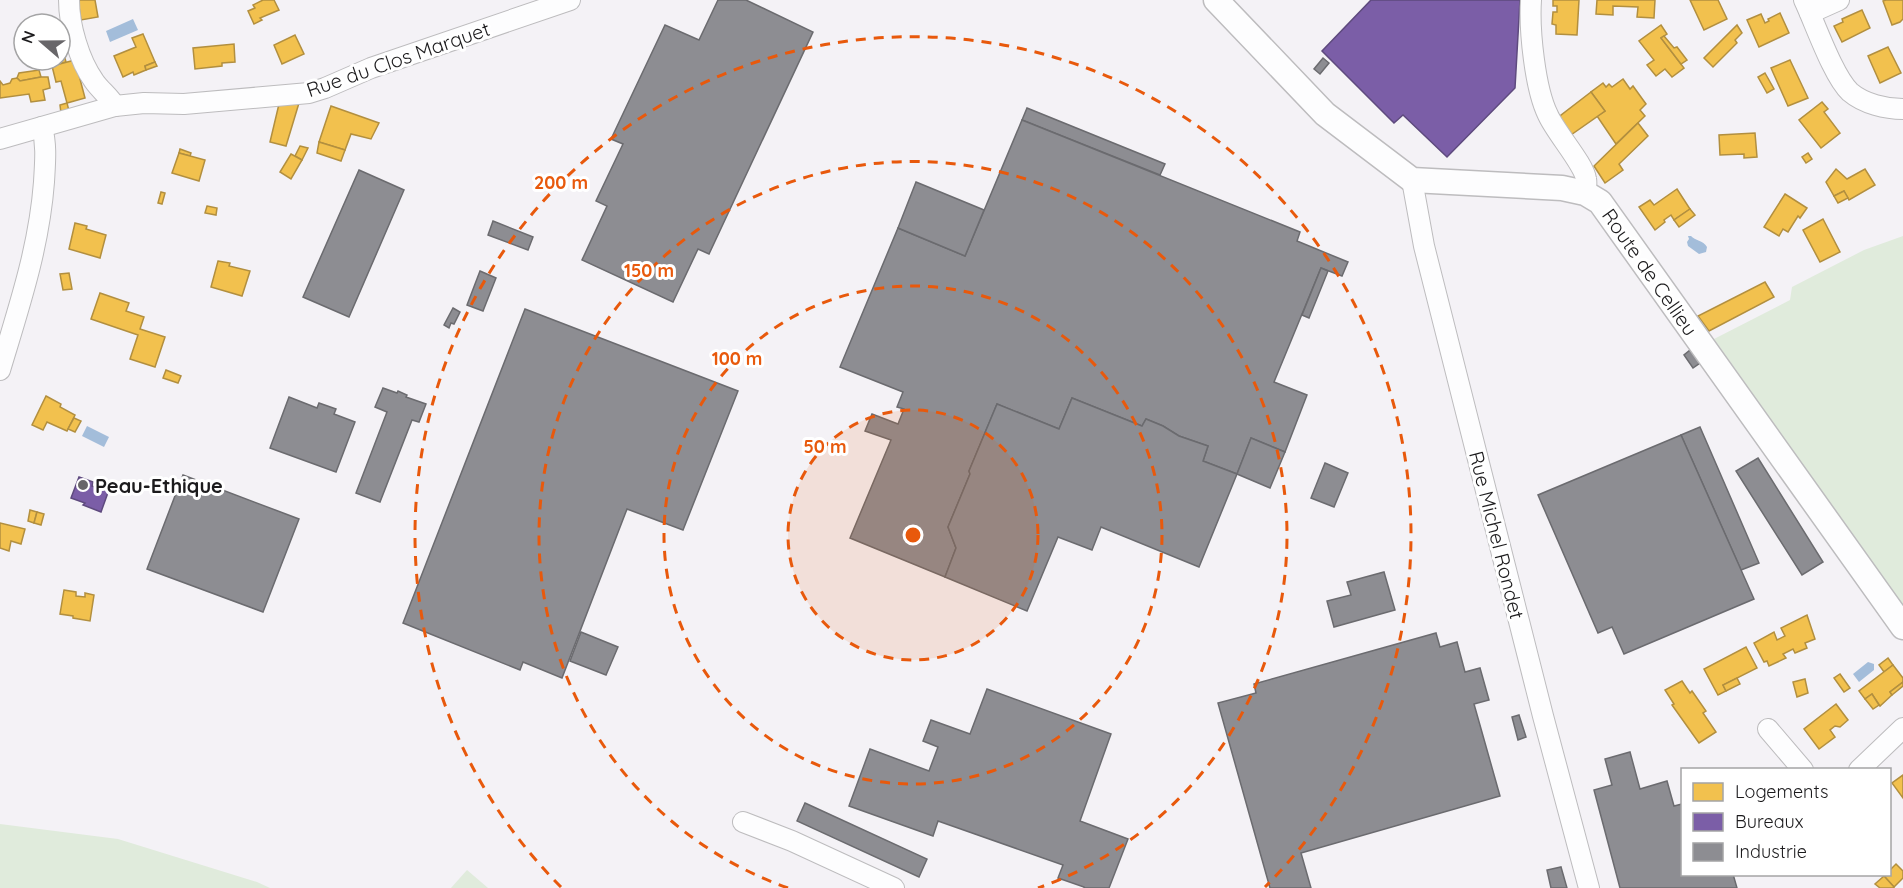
<svg xmlns="http://www.w3.org/2000/svg" width="1903" height="888" viewBox="0 0 1903 888" font-family="Quicksand,sans-serif">
<style>
.green{fill:#e0ebdc}
.water{fill:#a3bdda}
.homes{fill:#f2c14e;stroke:#b28f3f;stroke-width:1.5}
.offices{fill:#7b5ea7;stroke:#5e4a7e;stroke-width:1.5}
.industry{fill:#8d8d92;stroke:#6b6b6f;stroke-width:1.5}
.lines{fill:none;stroke-linecap:round;stroke-linejoin:round}
.minor-casing{stroke:#bdbcbe;stroke-width:22}
.tertiary-casing{stroke:#bdbcbe;stroke-width:27}
.minor{stroke:#fdfdfe;stroke-width:20}
.tertiary{stroke:#fdfdfe;stroke-width:24}
.ring{fill:none;stroke:#e8590c;stroke-width:3;stroke-dasharray:10 8}
.poi-dot{fill:#686669;stroke:#fff;stroke-width:2}
.labels{text-anchor:middle;dominant-baseline:central;stroke-width:6;stroke-linejoin:round;paint-order:stroke}
.street-label{font-size:20px;fill:#1c1b1d;stroke:#fff}
.poi-label{font-size:20px;font-weight:bold;fill:#1c1b1d;stroke:#fff;text-anchor:start}
.centre{fill:#e8590c;stroke:#fff;stroke-width:3}
.ring-label{font-size:18px;text-anchor:middle;font-weight:bold;fill:#e8590c;stroke:#fff;stroke-width:6;stroke-linejoin:round;paint-order:stroke}
</style>
<rect width="100%" height="100%" fill="#f4f2f6"/>
<!-- green -->
<g class="green">
<path d="M1903,236V607L1714,339L1790,300L1792,287L1864,250Z"/>
<path d="M0,824L118,839L257,882L270,888H0Z"/>
<path d="M467,870L488,888H451Z"/>
</g>
<!-- water -->
<g class="water">
<path d="M133,19L138,30L110,42L106,31Z"/>
<path d="M1688,236H1691C1695,241 1703,240 1707,247L1706,252L1699,254L1688,246L1687,242L1689,239Z"/>
<path d="M87,426L109,437L104,447L82,436Z"/>
<path d="M1868,662L1874,664V670L1859,682L1853,674Z"/>
</g>
<!-- homes -->
<g class="homes">
<path d="M78,0H95L98,17L81,20Z"/>
<path d="M263,0H274L279,10L260,18L262,20L254,24L248,11L255,8L253,5Z"/>
<path d="M1553,0H1579L1577,35L1556,34V25L1552,24L1553,12H1557V6H1553Z"/>
<path d="M1597,0H1655L1654,18L1637,17L1638,7L1613,6V15L1596,14Z"/>
<path d="M1690,0H1718L1727,19L1704,30Z"/>
<path d="M1886,0H1903V19L1900,22L1892,25L1883,1Z"/>
<path d="M1862,10L1870,28L1842,42L1834,26L1843,22L1842,19Z"/>
<path d="M1780,13L1789,33L1759,47L1747,20L1761,14L1765,23L1769,21L1768,19Z"/>
<path d="M1661,25L1667,34L1661,38L1684,68L1672,77L1665,69L1656,76L1647,65L1654,60L1639,41Z"/>
<path d="M1737,25L1742,33L1735,40L1737,43L1713,67L1704,58Z"/>
<path d="M143,34L155,62L145,66L146,70L134,75L133,72L123,77L114,56L136,47L132,38Z"/>
<path d="M295,35L304,54L282,64L274,45Z"/>
<path d="M1664,36L1674,48L1677,47L1687,60L1681,64L1661,38Z"/>
<path d="M234,44L235,62L222,63V66L195,69L193,48Z"/>
<path d="M1888,47L1901,73L1880,83L1868,56Z"/>
<path d="M63,51L66,62L52,66L51,60H60V52Z"/>
<path d="M75,60L85,98L67,103L61,81L56,82L52,66Z"/>
<path d="M1790,60L1808,98L1788,106L1771,68Z"/>
<path d="M155,62L157,66L146,70L145,66Z"/>
<path d="M39,70L41,77L20,81L17,78L19,73Z"/>
<path d="M1765,73L1774,89L1767,93L1758,77Z"/>
<path d="M41,77H48L50,88L43,90L45,100L31,102L29,94L0,98V81L3,85L10,83L12,79L17,78L20,81Z"/>
<path d="M1623,79L1630,89L1633,86L1646,104L1640,110L1645,116L1616,144L1597,116L1605,111L1591,92L1603,83L1606,87L1609,84L1612,87Z"/>
<path d="M1591,92L1605,111L1568,137L1556,119Z"/>
<path d="M1822,102L1828,109L1824,112L1840,133L1821,148L1799,120Z"/>
<path d="M67,103L69,111L61,113L60,105Z"/>
<path d="M299,103L286,146L270,142L279,104Z"/>
<path d="M331,106L379,123L371,139L351,134L345,150L319,142Z"/>
<path d="M1638,123L1648,136L1619,164L1623,170L1605,183L1594,166Z"/>
<path d="M1755,133L1757,157L1744,158V154L1720,155L1719,135Z"/>
<path d="M319,142L345,150L341,161L317,153Z"/>
<path d="M300,146L308,148L302,160L295,156Z"/>
<path d="M180,149L191,153L190,156L179,153Z"/>
<path d="M179,153L205,160L199,181L172,173Z"/>
<path d="M1808,153L1812,159L1806,163L1802,157Z"/>
<path d="M291,154L302,160L291,179L280,172Z"/>
<path d="M1836,169L1847,179L1865,169L1875,185L1849,200L1844,191L1834,196L1826,182Z"/>
<path d="M1677,189L1690,209L1674,220L1671,215L1664,220L1665,222L1655,230L1639,207L1650,200L1654,205Z"/>
<path d="M1844,191L1848,198L1838,203L1834,196Z"/>
<path d="M161,192L165,193L162,204L158,203Z"/>
<path d="M1785,194L1807,208L1800,218L1798,216L1788,232L1783,229L1779,236L1764,227Z"/>
<path d="M207,206L217,208L216,215L205,213Z"/>
<path d="M1690,209L1695,215L1679,227L1674,220Z"/>
<path d="M1823,219L1840,252L1820,262L1803,230Z"/>
<path d="M75,223L87,226L86,229L106,235L100,258L69,249Z"/>
<path d="M218,261L230,263L229,266L250,271L242,296L211,287Z"/>
<path d="M69,273L72,289L63,290L60,274Z"/>
<path d="M1765,282L1774,297L1709,331L1698,316Z"/>
<path d="M100,293L129,303L126,311L144,317L140,329L165,337L155,367L130,359L138,335L91,319Z"/>
<path d="M166,370L181,376L178,383L163,378Z"/>
<path d="M46,396L61,404L60,407L75,415L67,431L47,422L43,430L32,425Z"/>
<path d="M74,418L81,421L75,432L68,429Z"/>
<path d="M30,510L37,512L34,523L28,521Z"/>
<path d="M37,512L44,514L41,525L34,523Z"/>
<path d="M0,523L25,529L21,544L11,541L9,551L0,548Z"/>
<path d="M64,590L76,592V596L85,597V593L94,595L90,621L73,618V616L60,614Z"/>
<path d="M1807,615L1815,639L1805,643L1807,648L1795,653L1793,649L1783,654L1786,658L1769,666L1767,661L1764,662L1754,643L1774,632L1777,640L1785,636L1781,628Z"/>
<path d="M1746,647L1757,668L1723,685L1726,691L1718,695L1704,669Z"/>
<path d="M1888,658L1893,665L1884,672L1879,665Z"/>
<path d="M1893,665L1903,678V682L1890,692L1892,695L1880,706L1872,694L1865,699L1859,691Z"/>
<path d="M1840,674L1850,688L1844,692L1834,678Z"/>
<path d="M1737,678L1740,684L1726,691L1723,685Z"/>
<path d="M1805,679L1808,693L1797,697L1793,682Z"/>
<path d="M1682,681L1690,693L1692,691L1706,711L1703,713L1716,732L1699,743L1672,705L1674,704L1665,690Z"/>
<path d="M1903,682V686L1892,695L1890,692Z"/>
<path d="M1872,694L1879,705L1873,709L1865,699Z"/>
<path d="M1836,704L1848,720L1840,727L1835,726L1830,730L1835,737L1819,749L1804,729Z"/>
<path d="M1903,775V798L1892,783Z"/>
<path d="M1896,864L1903,871V878L1894,887L1884,876L1890,874V870Z"/>
<path d="M1884,876L1894,887L1893,888H1880L1875,884Z"/>
</g>
<!-- offices -->
<g class="offices">
<path d="M1371,0H1520L1515,88L1447,157L1403,115L1394,123L1322,51Z"/>
<path d="M79,477L93,482L92,486L100,489L101,484L110,487L101,512L83,505L85,503L71,498Z"/>
</g>
<!-- industry -->
<g class="industry">
<path d="M718,0H746L813,32L709,254L698,249L673,302L582,260L607,206L596,201L623,144L611,139L665,25L699,40Z"/>
<path d="M1323,58L1329,63L1320,74L1314,69Z"/>
<path d="M1027,108L1165,164L1160,175L1022,120Z"/>
<path d="M1022,120L1300,232L1297,241L1348,262L1342,276L1321,268L1274,382L1307,395L1285,452L1251,438L1237,474L1203,461L1208,446L1179,436L1163,426L1146,419L1142,426L1072,398L1059,429L997,404L969,471L970,474L948,527L956,548L945,577L850,538L891,440L865,431L872,414L898,424L904,409L897,407L903,392L840,367L898,228L965,256Z"/>
<path d="M359,170L404,190L349,317L303,297Z"/>
<path d="M916,182L984,210L965,256L898,228Z"/>
<path d="M493,221L533,237L528,250L488,235Z"/>
<path d="M1321,268L1328,271L1309,318L1302,315Z"/>
<path d="M480,271L496,278L483,311L467,305Z"/>
<path d="M453,308L460,312L454,324L451,323L449,328L444,325Z"/>
<path d="M525,309L738,391L683,530L627,509L562,678L523,662L520,670L403,623Z"/>
<path d="M1690,350L1700,363L1693,368L1684,355Z"/>
<path d="M383,388L397,393L398,391L407,395L406,397L426,404L419,422L412,420L380,502L356,493L387,412L375,407Z"/>
<path d="M289,397L317,408L319,403L336,409L334,414L355,422L336,472L270,448Z"/>
<path d="M1072,398L1142,426L1146,419L1163,426L1179,436L1208,446L1203,461L1237,474L1199,567L1101,527L1092,550L1058,537L1027,611L945,577L956,548L948,527L970,474L969,471L997,404L1059,429Z"/>
<path d="M1700,427L1759,563L1741,570L1681,435Z"/>
<path d="M1681,435L1754,599L1624,654L1612,627L1598,633L1538,495Z"/>
<path d="M1251,438L1285,452L1270,488L1237,474Z"/>
<path d="M1758,458L1823,562L1802,575L1736,471Z"/>
<path d="M1325,463L1348,473L1334,507L1311,498Z"/>
<path d="M183,475L299,519L263,612L147,569Z"/>
<path d="M1384,572L1395,610L1334,627L1327,601L1351,595L1347,582Z"/>
<path d="M581,632L618,647L606,675L570,661Z"/>
<path d="M1436,633L1440,647L1457,642L1465,672L1480,668L1489,700L1474,704L1500,796L1301,853L1311,888H1270L1218,703L1256,693L1254,684Z"/>
<path d="M987,689L1111,734L1080,821L1128,839L1109,888H1084V887L1058,878L1063,865L938,821L933,836L849,806L870,749L929,771L938,747L923,741L931,720L970,734Z"/>
<path d="M1519,715L1526,737L1518,740L1512,717Z"/>
<path d="M1630,752L1640,789L1667,781L1674,806L1682,804V874H1733L1737,888H1620L1594,790L1612,785L1605,759Z"/>
<path d="M805,803L927,859L919,877L797,821Z"/>
<path d="M1561,867L1567,888H1551L1547,870Z"/>
</g>
<g class="lines">
<!-- minor casing -->
<g class="minor-casing">
<g id="minor">
<path d="M69,0C69,25 79,60 94,81C100,90 109,96 115,106"/>
<path d="M1531,0C1529,30 1535,89 1548,115C1556,133 1584,164 1586,179C1587,184 1586,189 1585,193"/>
<path d="M1804,0C1815,23 1833,76 1850,92C1864,104 1886,109 1903,109"/>
<path d="M1810,13L1839,0"/>
<path d="M0,139L115,106L144,103L184,104L309,93L325,88L371,68L570,0"/>
<path d="M1412,180L1424,246L1543,716L1589,888"/>
<path d="M0,370C19,307 39,248 44,182C45,163 47,146 42,127"/>
<path d="M1768,729L1803,770"/>
<path d="M1859,770L1903,728"/>
<path d="M743,822L792,841L894,888"/>
</g>
</g>
<!-- tertiary casing -->
<g class="tertiary-casing">
<path id="tertiary" d="M1216,0L1325,114L1412,180L1562,188L1585,193L1600,202L1903,627"/>
</g>
<!-- minor -->
<use href="#minor" class="minor"/>
<!-- tertiary -->
<use href="#tertiary" class="tertiary"/>
</g>
<!-- distance rings -->
<circle cx="913" cy="535" r="125" fill="#e8590c" fill-opacity=".12"/>
<g class="ring">
<circle cx="913" cy="535" r="125"/>
<circle cx="913" cy="535" r="249"/>
<path d="M788 888A374 374 0 1 1 1038 888"/>
<path d="M561 887A498 498 0 1 1 1265 887"/>
</g>
<!-- markers -->
<circle class="poi-dot" cx="83" cy="485" r="6"/>
<g class="labels">
<!-- street labels -->
<g class="street-label">
<text transform="translate(398 59) rotate(-19)">Rue du Clos Marquet</text>
<text transform="translate(1650 272) rotate(55)">Route de Cellieu</text>
<text transform="translate(1497 535) rotate(76)">Rue Michel Rondet</text>
</g>
<!-- poi labels -->
<g class="poi-label">
<text x="95" y="485">Peau-Ethique</text>
</g>
</g>
<circle cx="913" cy="535" r="9" class="centre"/>
<g class="ring-label">
<text x="561" y="189">200 m</text>
<text x="649" y="277">150 m</text>
<text x="737" y="365">100 m</text>
<text x="825" y="453">50 m</text>
</g>
<!-- legend -->
<rect x="1681" y="768" width="210" height="108" fill="#ffffff" stroke="#a4a4a5" stroke-width="1.5"/>
<rect x="1693" y="783" width="30" height="18" fill="#f2c14e" stroke="#a4a4a5" stroke-width="1.5"/>
<text x="1735" y="798" font-size="18" fill="#1c1b1d">Logements</text>
<rect x="1693" y="813" width="30" height="18" fill="#7b5ea7" stroke="#a4a4a5" stroke-width="1.5"/>
<text x="1735" y="828" font-size="18" fill="#1c1b1d">Bureaux</text>
<rect x="1693" y="843" width="30" height="18" fill="#8d8d92" stroke="#a4a4a5" stroke-width="1.5"/>
<text x="1735" y="858" font-size="18" fill="#1c1b1d">Industrie</text>
<!-- north arrow -->
<g transform="translate(42 42) rotate(290)"><circle r="28" fill="#ffffff" stroke="#a4a4a5" stroke-width="1.5"/>
<path d="M0-4.5L10 22L0 15L-10 22Z" fill="#686669"/>
<text y="-9" font-size="16" font-weight="bold" text-anchor="middle" fill="#1c1b1d">N</text>
</g>
</svg>
